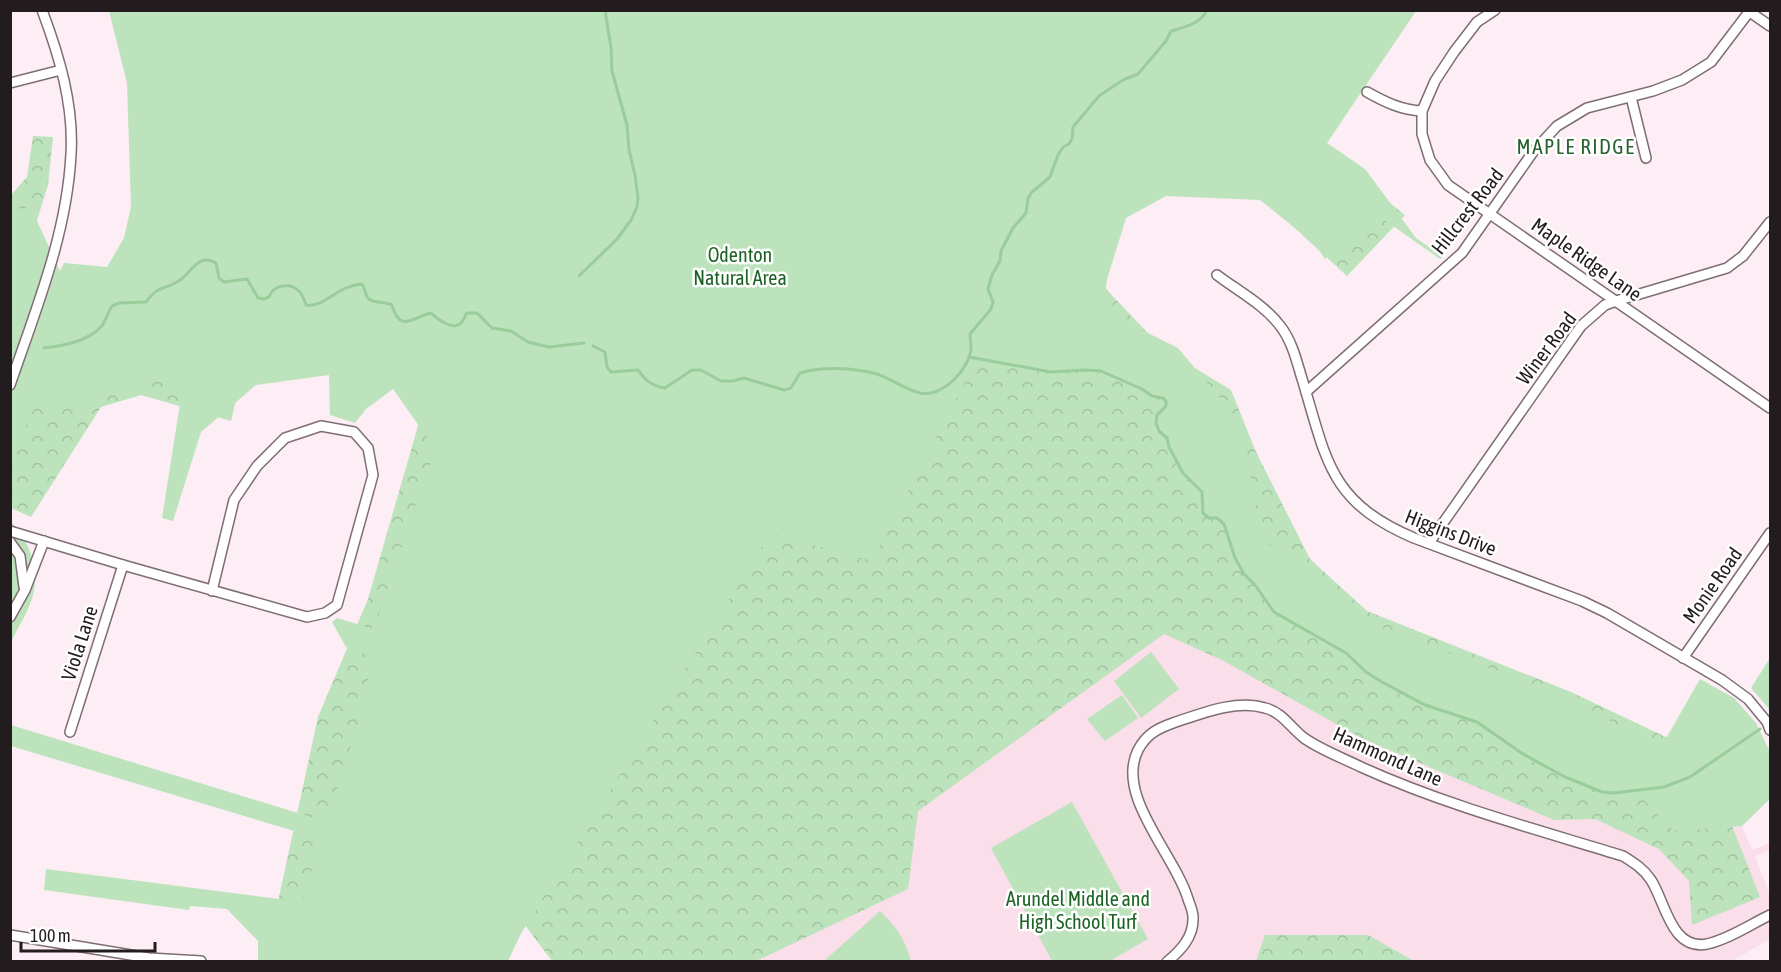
<svg xmlns="http://www.w3.org/2000/svg" width="1781" height="972" viewBox="0 0 1781 972" font-family="'Asap Condensed',sans-serif">
<style>
.built{fill:#fadeea}
.forest{fill:url(#forest-crowns)}
.green{fill:#bce3bc}
.lines{fill:none;stroke-linecap:round;stroke-linejoin:round}
.stream{stroke:#9acd9b;stroke-width:3}
.street-casing{stroke:#7e6d74;stroke-width:12}
.street{stroke:#fff;stroke-width:9}
.labels{text-anchor:middle;dominant-baseline:central;stroke-width:5;stroke-linejoin:round;paint-order:stroke}
.street-label{font-size:20px;fill:#231c1f;stroke:#fff}
.park-label{font-size:20px;fill:#1c6325;stroke:#fff}
.neighbourhood-label{font-size:21px;letter-spacing:1.5px;fill:#2a622f;stroke:#fff}
</style>
<defs>
<pattern id="forest-crowns" width="20" height="18" patternUnits="userSpaceOnUse" patternTransform="scale(1.5)"><rect width="20" height="18" fill="#bce3bc"/><path d="M2 6a3 3 0 1 1 6 0M12 15a3 3 0 1 1 6 0" fill="none" stroke="#a1c2a1"/></pattern>
</defs>
<rect width="100%" height="100%" fill="#fdedf4"/>
<!-- built -->
<path class="built" d="M1204,504L1677,831L1742,826L1752,850L1770,843V850L1755,856L1770,895V939L1732,961L552,962Z"/>
<!-- forest -->
<g class="forest">
<path d="M1298,129L1405,215L1347,276L1262,198L1209,178L1133,200L1108,258L1106,289L1162,348L1231,390L1256,452L1310,559L1367,611L1571,692L1670,739L1724,805L1760,897L1692,925L1689,881L1659,849L1595,819L1554,820L1361,738L1224,661L1164,634L918,811L908,889L756,961H552L525,925L508,961H268L274,920L318,717L368,599L424,405L440,327L249,343L231,421L141,395L101,407L31,517L11,508L10,437L70,276Z"/>
<path d="M33,136L53,137L48,185L11,304V195L27,177Z"/>
<path d="M1265,935H1368L1414,961H1256Z"/>
</g>
<!-- green -->
<g class="green">
<path d="M109,11H1416L1327,143L1365,169L1416,238L1443,257L1440,259L1376,214L1325,259L1315,244L1260,200L1166,196L1126,218L1105,286L1118,318L1178,348L1240,422L1262,539L1368,623L1568,697L1660,749L1700,679L1734,698L1756,723L1770,752V799L1742,826L1677,831L1673,830L1634,790L1614,793L1602,792L1563,776L1523,754L1477,722L1425,705L1382,682L1366,672L1345,653L1274,612L1255,585L1244,574L1235,558L1224,524L1217,518H1209L1203,513L1202,492L1183,473L1169,447L1167,438L1159,431L1156,423L1157,415L1166,406V401L1163,398L1152,396L1142,389L1101,371L1085,370L1051,372L978,357L872,561L770,533L504,961H258V941L227,909L190,906L189,910L44,890L46,869L302,902L321,839L11,746V725L327,822L366,699L362,697L376,658L346,647L332,622L337,618L374,629L422,486L426,487L430,475L431,443L393,389L366,409L355,423L330,415L329,375L256,385L201,432L173,521L162,518L184,378L173,374L68,407L34,409L11,459V209L31,208L60,271L64,263L107,267L124,238L131,207L127,83Z"/>
<path d="M11,522C29,539 40,570 33,595C29,611 18,627 11,642Z"/>
<path d="M1151,652L1179,689L1141,718L1114,681Z"/>
<path d="M1770,658V710L1751,688Z"/>
<path d="M1122,695L1138,718L1105,741L1087,719Z"/>
<path d="M1072,802L1148,939L1110,961H1052L991,848Z"/>
<path d="M880,911C897,927 905,940 911,961H824Z"/>
</g>
<g class="lines">
<!-- stream -->
<g class="stream">
<path d="M579,276L617,239L631,220L637,207L638,198L635,175L629,150L627,125L612,71L611,48L605,10"/>
<path d="M593,346L605,352L607,367L611,372L638,370C646,381 652,386 665,388L692,370H701L721,381H733L744,378L784,390L791,388L800,373C821,367 847,368 869,372C888,375 902,389 920,393C942,398 970,369 971,348C971,344 970,338 970,334L991,309L993,302L988,289L992,275L1000,261L1001,251L1013,228L1026,213L1028,198L1032,192L1050,177L1058,155L1063,147L1069,144L1072,139L1073,127L1099,96L1123,80L1138,74L1166,41L1171,31C1184,27 1201,24 1207,10"/>
<path d="M44,348C62,346 87,342 101,327C106,321 108,312 112,306L119,303L146,302C159,285 161,291 177,282C191,275 197,252 216,263L219,278L224,282L247,279L258,298L264,299L269,297C273,285 290,282 299,291C303,295 304,300 306,305C324,308 338,285 362,284C365,288 365,294 368,298C373,304 385,301 392,305C400,333 411,318 431,313C437,319 454,332 462,322C464,319 465,316 467,313H477L492,328L511,331L528,342L549,347L584,343"/>
<path d="M969,357L1051,372L1085,370L1101,371L1142,389L1152,396L1163,398L1166,401V406L1157,415L1156,423L1159,431L1167,438L1169,447L1183,473L1202,492L1203,513L1209,518H1217L1224,524L1235,558L1244,574L1255,585L1274,612L1346,653L1366,672L1382,682L1425,705L1477,722L1523,754L1563,776L1602,792L1614,793L1664,787L1690,777L1760,729"/>
</g>
<!-- street casing -->
<g class="street-casing">
<g id="street">
<path d="M1495,10L1477,22L1454,52L1435,81L1422,111V134L1430,160L1448,185L1770,408"/>
<path d="M1747,10L1770,26"/>
<path d="M10,83L61,70"/>
<path d="M1367,92C1385,102 1401,110 1422,111"/>
<path d="M1631,97L1646,158"/>
<path d="M1217,275C1238,291 1265,305 1281,327C1293,343 1297,363 1303,382C1327,462 1330,502 1414,538L1582,601L1607,613L1722,680L1748,699L1767,722L1770,730"/>
<path d="M10,385C36,309 67,234 71,154C74,105 59,55 42,10"/>
<path d="M1306,392L1462,253L1533,152L1557,126L1587,108L1653,91L1682,80L1711,62L1749,12"/>
<path d="M10,531L123,565L307,617L325,613L337,605L373,475L368,448L354,432L321,426L285,438L257,466L234,500L212,591"/>
<path d="M10,542L20,556L24,587"/>
<path d="M1429,543L1581,326L1605,305L1616,301L1727,268L1743,256L1770,222"/>
<path d="M10,617L25,590L44,541"/>
<path d="M1683,658L1770,533"/>
<path d="M70,732L123,565"/>
<path d="M10,935L149,958L201,961"/>
<path d="M1167,962C1181,950 1194,937 1193,917C1193,911 1190,905 1188,899C1175,855 1115,796 1138,750C1146,735 1156,729 1173,723C1200,714 1236,699 1265,708C1282,712 1291,728 1304,738C1321,750 1343,758 1361,767C1445,805 1535,829 1623,856C1634,863 1644,869 1651,880C1665,901 1671,951 1707,944C1729,939 1751,924 1770,915"/>
</g>
</g>
<!-- street -->
<use href="#street" class="street"/>
</g>
<g class="labels">
<!-- street labels -->
<g class="street-label">
<text transform="translate(1467 211) rotate(-52)">Hillcrest Road</text>
<text transform="translate(1587 259) rotate(35)">Maple Ridge Lane</text>
<text transform="translate(1546 348) rotate(-53)">Winer Road</text>
<text transform="translate(1451 532) rotate(21)">Higgins Drive</text>
<text transform="translate(1712 585) rotate(-55)">Monie Road</text>
<text transform="translate(79 643) rotate(-72)">Viola Lane</text>
<text transform="translate(1388 756) rotate(24)">Hammond Lane</text>
</g>
<!-- park labels -->
<g class="park-label">
<text x="740" y="254">Odenton<tspan x="740" dy="23">Natural Area</tspan></text>
<text x="1078" y="898">Arundel Middle and<tspan x="1078" dy="23">High School Turf</tspan></text>
</g>
<!-- neighbourhood labels -->
<g class="neighbourhood-label">
<text x="1576" y="146">MAPLE RIDGE</text>
</g>
</g>
<!-- border -->
<rect width="1781" height="972" fill="none" stroke="#231c1f" stroke-width="24"/>
<!-- scale -->
<path d="M21 942v9h134v-9" fill="none" stroke="#231c1f" stroke-width="3"/>
<text x="30" y="942" font-size="18" fill="#231c1f" stroke="#ffffff" stroke-width="4.5" paint-order="stroke">100 m</text>
</svg>
